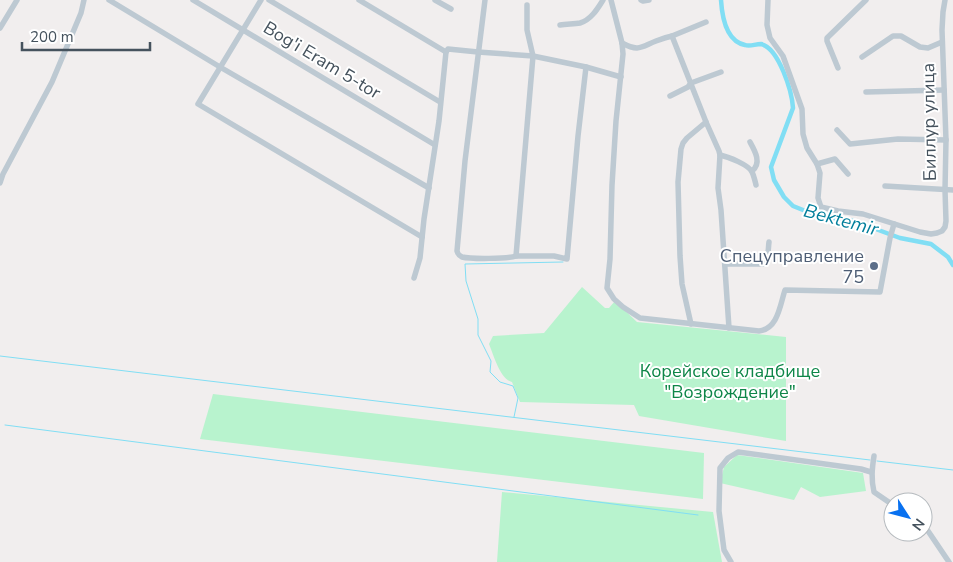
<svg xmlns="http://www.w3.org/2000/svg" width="953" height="562" viewBox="0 0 953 562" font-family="'Nunito Sans',sans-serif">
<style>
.green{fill:#b8f3ce}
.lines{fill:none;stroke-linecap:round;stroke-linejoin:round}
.stream{stroke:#81def4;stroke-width:1}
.canal{stroke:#81def4;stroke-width:4.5}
.minor{stroke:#bdc9d2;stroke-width:5.5}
.service-dot{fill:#5c6f8a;stroke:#fff;stroke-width:2}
.labels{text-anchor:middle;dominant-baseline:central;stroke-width:4;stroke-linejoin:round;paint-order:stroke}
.street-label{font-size:18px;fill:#45525d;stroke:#fff}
.service-label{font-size:18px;fill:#4e5e75;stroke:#fff;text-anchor:end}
.park-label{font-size:18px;fill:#0e8648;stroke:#fff}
.water-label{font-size:19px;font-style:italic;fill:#037f9c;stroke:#fff}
</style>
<rect width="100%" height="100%" fill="#f1eeee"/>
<!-- green -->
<g class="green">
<path d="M582,287L605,308H609L615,301L637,322L786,337V441L639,416L634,405L520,402L512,382C500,379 494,356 489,344L493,336L544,333Z"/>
<path d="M213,394L704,453L703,499L200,439Z"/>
<path d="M737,455L863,473L866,491L820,497L801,487L794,500L720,483L724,467Z"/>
<path d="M502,492L713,512L722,562H497Z"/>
</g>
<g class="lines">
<!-- stream -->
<g class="stream">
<path d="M0,356L870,460"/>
<path d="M514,417L518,398L513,386L500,382L490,372L491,361L478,335V319L466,281L465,264L563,262"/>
<path d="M5,425L698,515"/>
<path d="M877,461L953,470"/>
</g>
<!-- canal -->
<path class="canal" d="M721,0C722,16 726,41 745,45C750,47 755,44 761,44C779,48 792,92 793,108L771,167L774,180L784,197L793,206L808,212L834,219L854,221L900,238L931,244L948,257L953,265"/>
<!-- minor -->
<g class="minor">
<path d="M109,0L220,67L429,188"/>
<path d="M193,0L435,145"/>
<path d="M261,0L198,104L422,237"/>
<path d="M269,0L440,102"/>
<path d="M359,0L446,52"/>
<path d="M435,0L451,9"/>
<path d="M485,0L465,161L457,251C458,254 458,255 462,257C470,259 508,259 516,256H554L567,259L578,136L586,67"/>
<path d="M611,0L622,43L623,54L616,121L612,185L610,259L607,288L614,299L623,307L640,318L759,331C778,329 780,305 785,290L880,292L890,238L894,224"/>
<path d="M641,0L643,1L649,0"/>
<path d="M768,0L767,25L770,38L783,56L802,109L803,134L807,148L817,164L820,173L818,198L821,207L838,211L863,214L920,232L931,234L937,233L942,231L945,227L946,221L945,190L946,140L942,30L943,12L945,0"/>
<path d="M560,25C567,24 574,24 580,23C591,20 598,8 603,0"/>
<path d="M0,28L17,0"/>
<path d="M672,36L706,22"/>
<path d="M622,43C639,52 641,47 656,41C661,39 667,37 672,36L706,122L719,151L720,155L718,188L721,210L729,328"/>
<path d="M862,57L893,36H901L920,47L928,48L942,42"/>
<path d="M838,68L827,41V38L866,0"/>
<path d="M866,92L944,90"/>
<path d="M670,96L688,87L691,83L721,72"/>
<path d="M837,130L850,144L898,139L946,140"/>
<path d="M750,142C755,151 762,163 752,171"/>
<path d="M720,155C729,157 749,165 752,172C754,176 755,181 756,185"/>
<path d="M817,164L835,159L848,174"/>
<path d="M0,183L3,174L52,82L81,13L84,0"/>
<path d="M885,186L953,190"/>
<path d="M516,256L533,56L527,30V5"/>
<path d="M725,264H764C769,258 768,249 769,242"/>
<path d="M414,278L420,258L424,219L439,121L446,52L448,49L478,52L533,56L586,67L621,77"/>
<path d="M691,324L682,284L680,256L678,182L681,149L683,143L687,138L706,122"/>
<path d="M874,456C872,469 871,479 874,492L893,505"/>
<path d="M923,526L926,528L949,562"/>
<path d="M731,562L724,550L719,511L720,468L728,458L738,452L861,469L871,472"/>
</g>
</g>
<!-- markers -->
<circle class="service-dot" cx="874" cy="266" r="5"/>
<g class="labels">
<!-- street labels -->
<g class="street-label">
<text transform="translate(322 60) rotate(31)">Bog'i Eram 5-tor</text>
<text transform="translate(929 122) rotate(-91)">Биллур улица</text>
</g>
<!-- service labels -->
<g class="service-label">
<text x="864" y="256">Спецуправление<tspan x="864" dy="21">75</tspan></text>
</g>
<!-- park labels -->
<g class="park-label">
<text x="730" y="371">Корейское кладбище<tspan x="730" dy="21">"Возрождение"</tspan></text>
</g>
<!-- water labels -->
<g class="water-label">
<text transform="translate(841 220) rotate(15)">Bektemir</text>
</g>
</g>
<!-- north arrow -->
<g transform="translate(908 517) rotate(126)"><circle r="24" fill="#ffffff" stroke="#b5babe"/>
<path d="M0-4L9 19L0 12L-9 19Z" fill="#0971f0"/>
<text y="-8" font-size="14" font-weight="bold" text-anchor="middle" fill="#45525d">N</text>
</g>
<!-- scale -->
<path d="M22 42v8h128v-8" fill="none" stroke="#45525d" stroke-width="2.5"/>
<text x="30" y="42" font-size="15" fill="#45525d" stroke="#ffffff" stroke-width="4" paint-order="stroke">200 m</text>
</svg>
